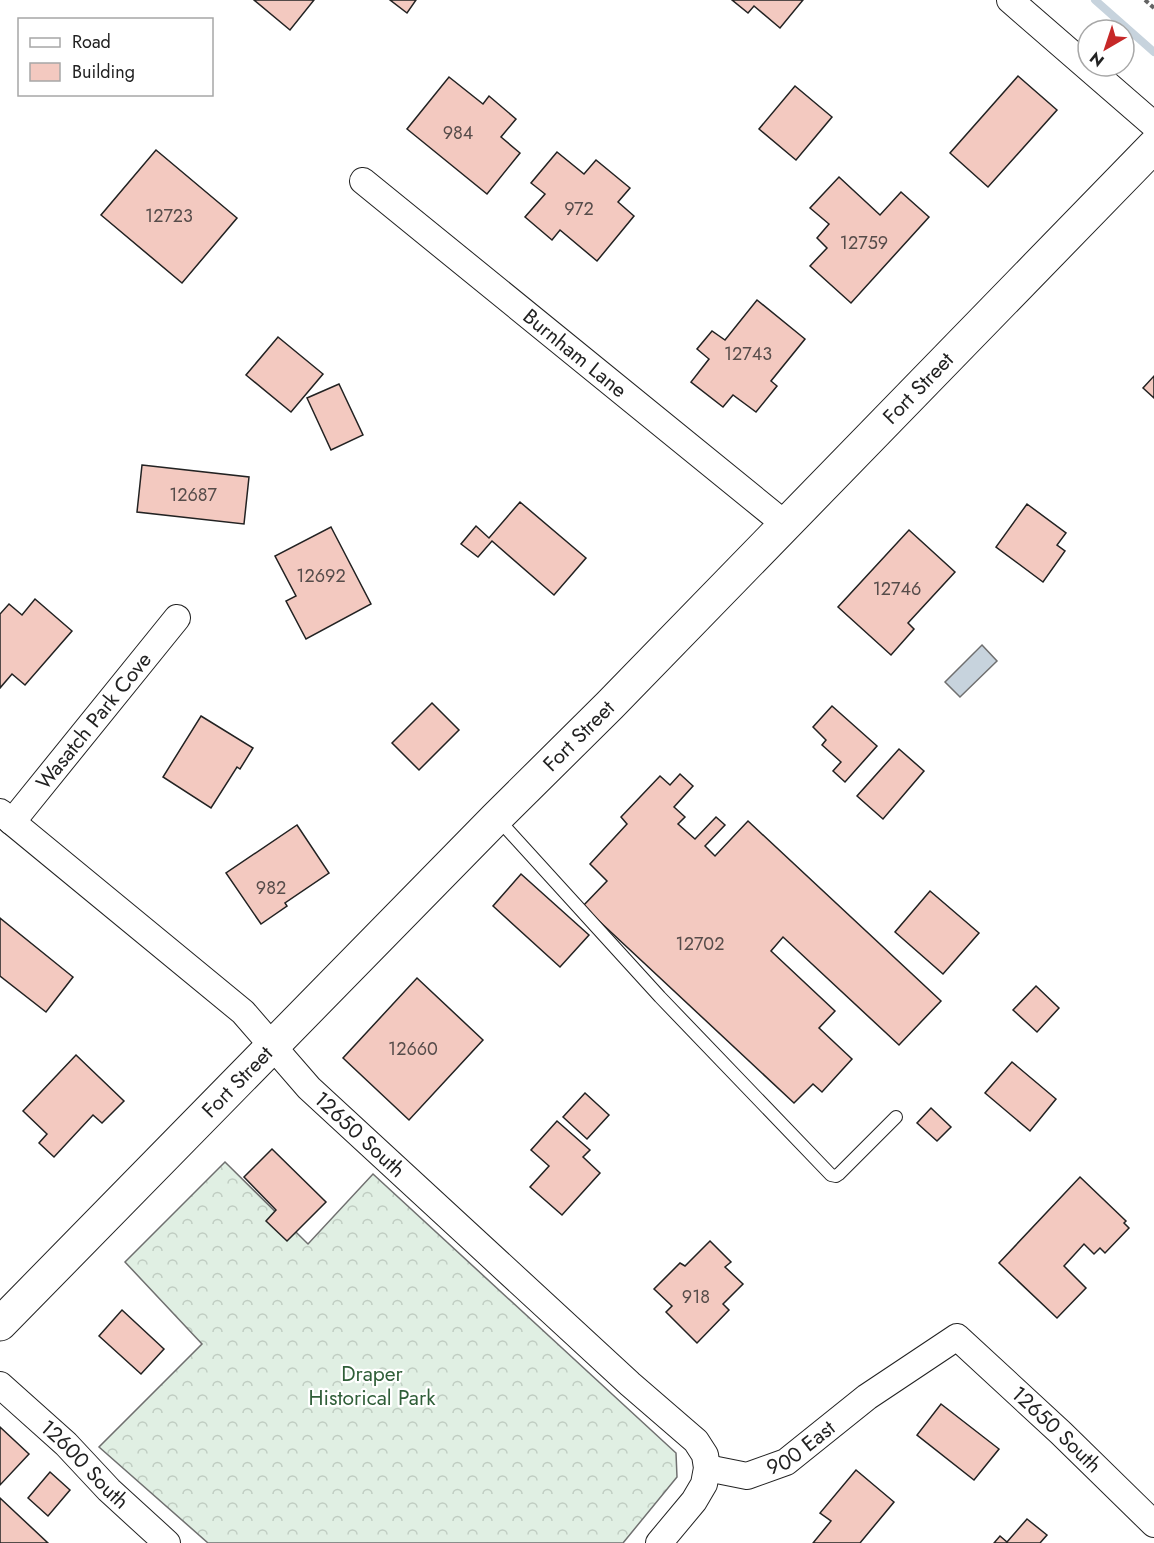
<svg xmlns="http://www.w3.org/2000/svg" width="1154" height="1543" viewBox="0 0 1154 1543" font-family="Jost,sans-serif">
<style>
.forest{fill:url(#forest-crowns);stroke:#6f6f6f;stroke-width:1.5}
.water{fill:#c7d3dd;stroke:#6f6f6f;stroke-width:1.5}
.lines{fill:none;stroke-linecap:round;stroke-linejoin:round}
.stream{stroke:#c7d3dd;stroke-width:8}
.building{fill:#f3c9c0;stroke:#222;stroke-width:1.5}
.lane-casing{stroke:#222;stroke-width:14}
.street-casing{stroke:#222;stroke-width:28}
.secondary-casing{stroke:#222;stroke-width:35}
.path{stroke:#646464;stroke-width:4;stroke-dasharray:4.5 3;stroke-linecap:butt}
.lane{stroke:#fff;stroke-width:12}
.street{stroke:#fff;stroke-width:26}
.secondary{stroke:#fff;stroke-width:33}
.labels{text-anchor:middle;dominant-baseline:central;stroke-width:4.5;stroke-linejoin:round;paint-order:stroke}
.number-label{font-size:18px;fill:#564c4a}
.street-label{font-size:21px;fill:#222;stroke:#fff}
.park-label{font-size:21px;fill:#2f5e38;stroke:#fff}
</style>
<defs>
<pattern id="forest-crowns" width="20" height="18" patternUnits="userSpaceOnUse" patternTransform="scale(1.5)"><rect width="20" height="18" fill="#e0efe3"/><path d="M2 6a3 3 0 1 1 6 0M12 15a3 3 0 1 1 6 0" fill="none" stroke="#c0cdc2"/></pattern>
</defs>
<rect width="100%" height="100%" fill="#fff"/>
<!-- forest -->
<path class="forest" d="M225,1162L308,1244L373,1174L676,1453L677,1477L623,1543H208L99,1447L202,1344L125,1262Z"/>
<!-- water -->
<path class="water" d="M982,645L997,661L960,697L945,682Z"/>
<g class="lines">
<!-- stream -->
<path class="stream" d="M1095,0L1154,52"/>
</g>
<!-- building -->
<g class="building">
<path d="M254,0H314L290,30Z"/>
<path d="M390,0H416L407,13Z"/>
<path d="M732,0H803L780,28L754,6L748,13Z"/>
<path d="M1018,76L1057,110L988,187L950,153Z"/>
<path d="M449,77L483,104L489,96L516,119L501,137L520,153L487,194L407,129Z"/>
<path d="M795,86L832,117L796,160L759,129Z"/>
<path d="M156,150L237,218L182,283L101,215Z"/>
<path d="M557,152L584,174L596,160L630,188L618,202L634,216L597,261L560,230L552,240L525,217L545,194L531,183Z"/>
<path d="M839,177L880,215L901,192L929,217L851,303L810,266L827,248L817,238L829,224L810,208Z"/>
<path d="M757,300L805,339L771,381L777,386L756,412L733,395L723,407L691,382L709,359L697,349L712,331L725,340Z"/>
<path d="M278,337L323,374L291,412L246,375Z"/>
<path d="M1154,376V398L1143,388Z"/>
<path d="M339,384L363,435L331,450L307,398Z"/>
<path d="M142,465L249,477L244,524L137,512Z"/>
<path d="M520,502L586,558L554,595L492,541L478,557L461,544L476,526L489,538Z"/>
<path d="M1027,504L1066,533L1057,545L1065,551L1043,582L996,547Z"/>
<path d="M331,527L371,604L306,639L286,601L296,596L275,556Z"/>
<path d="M909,530L955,572L908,623L914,629L891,655L838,607Z"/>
<path d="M35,599L72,631L25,685L12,674L0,688V614L9,604L22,615Z"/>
<path d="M432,703L459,730L419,770L392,743Z"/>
<path d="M832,706L877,746L845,782L833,771L841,762L822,745L826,740L813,727Z"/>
<path d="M201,716L253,748L240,769L237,767L211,808L163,777Z"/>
<path d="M899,749L924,771L883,819L857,796Z"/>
<path d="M680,774L693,786L674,807L685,817L678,824L695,839L716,817L725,825L705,846L715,856L748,821L941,1001L899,1045L783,937L771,951L835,1011L819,1028L852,1059L822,1092L813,1084L794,1103L583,906L607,881L590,864L627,824L621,817L660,776L670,785Z"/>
<path d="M297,825L329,873L285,903L287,906L261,924L226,873Z"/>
<path d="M521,874L589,935L560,967L493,906Z"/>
<path d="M930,891L979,933L943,974L895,932Z"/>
<path d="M0,918L73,977L46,1012L0,976Z"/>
<path d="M417,978L483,1040L409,1120L343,1058Z"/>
<path d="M1036,986L1059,1008L1037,1032L1013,1010Z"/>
<path d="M76,1055L124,1101L102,1123L93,1115L54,1157L39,1143L47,1134L23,1111Z"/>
<path d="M1012,1062L1056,1099L1030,1131L985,1093Z"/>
<path d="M585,1093L609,1115L587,1139L563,1117Z"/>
<path d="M931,1108L951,1127L937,1141L917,1123Z"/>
<path d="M557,1121L590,1150L583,1157L600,1173L562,1215L530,1187L549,1166L531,1150Z"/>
<path d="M272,1149L326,1202L287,1241L266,1221L276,1210L244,1177Z"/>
<path d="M1080,1177L1126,1221L1124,1223L1129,1228L1105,1253L1100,1248L1094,1254L1084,1244L1064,1266L1086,1288L1057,1318L999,1263Z"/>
<path d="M710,1241L731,1262L725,1267L743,1284L723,1304L729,1310L697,1343L666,1312L672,1306L654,1289L680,1263L685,1266Z"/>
<path d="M122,1310L164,1349L141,1374L99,1336Z"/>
<path d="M941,1404L999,1449L974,1480L917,1435Z"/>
<path d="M0,1427L29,1454L0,1485Z"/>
<path d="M856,1470L894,1502L860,1543H813L831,1521L820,1513Z"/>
<path d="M50,1472L70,1490L48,1516L28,1498Z"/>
<path d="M0,1498L48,1543H0Z"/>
<path d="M1027,1519L1047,1535L1040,1543H994L1000,1536L1007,1542Z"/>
</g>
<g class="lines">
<!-- lane casing -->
<g class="lane-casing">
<path id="lane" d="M497,818L660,997L831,1175L836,1176L839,1174L896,1117"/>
</g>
<!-- street casing -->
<g class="street-casing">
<g id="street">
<path d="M1010,0L1154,125"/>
<path id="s1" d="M363,181L786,525"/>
<path id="s2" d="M0,812L243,1012L309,1088L630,1384L696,1441L705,1455L707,1468L704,1484L694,1501L659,1543"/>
<path id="s3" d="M12,822L177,618"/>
<path id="s4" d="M0,1385L66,1444L109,1490L167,1543"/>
<path id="s5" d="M707,1468L747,1476L786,1462L867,1397L957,1337L1061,1433L1154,1524"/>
</g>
</g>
<!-- secondary casing -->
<g class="secondary-casing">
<g id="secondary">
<path id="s6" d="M0,1324L496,818L610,705L1154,146"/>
</g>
</g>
<!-- path -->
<path class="path" d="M1145,0L1154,8"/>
<!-- lane -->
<use href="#lane" class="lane"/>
<!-- street -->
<use href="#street" class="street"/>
<!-- secondary -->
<use href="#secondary" class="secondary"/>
</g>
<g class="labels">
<!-- number labels -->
<g class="number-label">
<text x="458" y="133">984</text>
<text x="579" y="209">972</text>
<text x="169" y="216">12723</text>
<text x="864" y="243">12759</text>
<text x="748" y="354">12743</text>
<text x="193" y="495">12687</text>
<text x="321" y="576">12692</text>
<text x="897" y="589">12746</text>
<text x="271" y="888">982</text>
<text x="700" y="944">12702</text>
<text x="413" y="1049">12660</text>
<text x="696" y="1297">918</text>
</g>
<!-- street labels -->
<g class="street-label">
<text stroke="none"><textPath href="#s1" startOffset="273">Burnham Lane</textPath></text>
<text stroke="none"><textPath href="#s6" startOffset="1311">Fort Street</textPath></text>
<text stroke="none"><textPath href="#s3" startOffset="130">Wasatch Park Cove</textPath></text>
<text stroke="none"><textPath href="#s6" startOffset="825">Fort Street</textPath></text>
<text stroke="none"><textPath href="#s6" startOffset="339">Fort Street</textPath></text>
<text stroke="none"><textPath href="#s2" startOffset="484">12650 South</textPath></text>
<text stroke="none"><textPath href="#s5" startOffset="430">12650 South</textPath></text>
<text stroke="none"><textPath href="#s5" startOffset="102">900 East</textPath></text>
<text stroke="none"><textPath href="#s4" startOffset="116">12600 South</textPath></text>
</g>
<!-- park labels -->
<g class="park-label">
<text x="372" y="1374">Draper<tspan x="372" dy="24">Historical Park</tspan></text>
</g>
</g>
<!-- legend -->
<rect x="18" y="18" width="195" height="78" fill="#ffffff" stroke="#a7a7a7" stroke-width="1.5"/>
<rect x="30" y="38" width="30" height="9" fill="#ffffff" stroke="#a7a7a7" stroke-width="1.5"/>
<text x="72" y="48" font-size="18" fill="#222222">Road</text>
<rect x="30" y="63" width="30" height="18" fill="#f3c9c0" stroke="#a7a7a7" stroke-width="1.5"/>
<text x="72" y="78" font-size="18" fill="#222222">Building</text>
<!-- north arrow -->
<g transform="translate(1106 48) rotate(219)"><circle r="28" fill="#ffffff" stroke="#a7a7a7" stroke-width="1.5"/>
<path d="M0-4.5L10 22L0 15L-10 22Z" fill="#c62828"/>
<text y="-9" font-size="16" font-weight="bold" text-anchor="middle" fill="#222222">N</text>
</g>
</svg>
